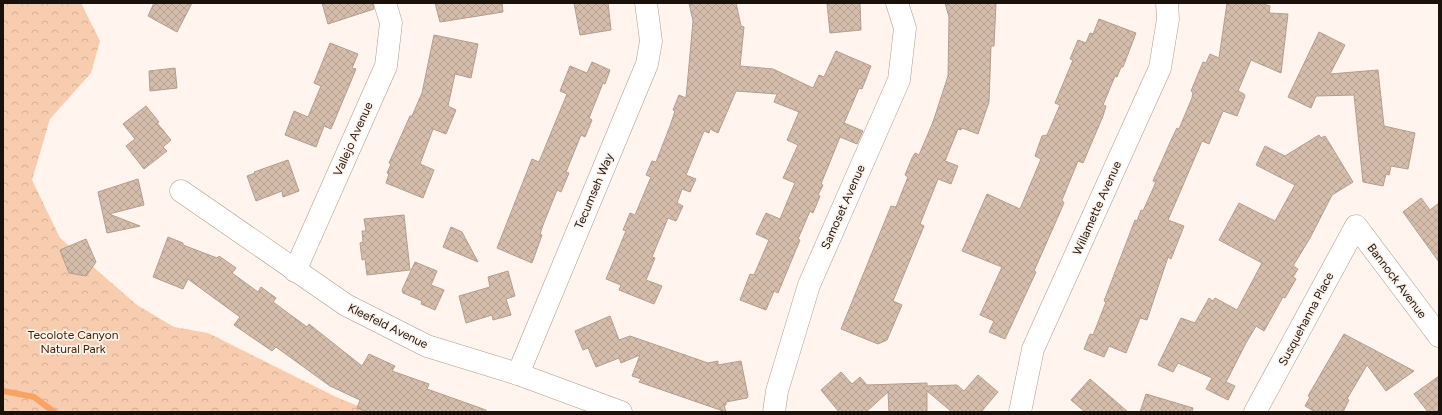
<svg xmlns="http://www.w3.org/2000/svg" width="1442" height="415" viewBox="0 0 1442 415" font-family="Figtree,sans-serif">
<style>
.park{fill:url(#park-crowns)}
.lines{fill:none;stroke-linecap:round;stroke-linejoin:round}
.stream{stroke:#f8a362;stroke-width:6}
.building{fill:url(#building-cross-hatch);stroke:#b49d8d}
.street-casing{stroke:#ae9787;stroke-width:23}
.street{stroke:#fff;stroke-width:22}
.labels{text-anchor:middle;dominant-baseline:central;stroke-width:3.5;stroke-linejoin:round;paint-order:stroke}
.street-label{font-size:12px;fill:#1a110b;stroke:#fff5ee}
.park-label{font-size:12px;fill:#412003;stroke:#fff5ee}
</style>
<defs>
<pattern id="park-crowns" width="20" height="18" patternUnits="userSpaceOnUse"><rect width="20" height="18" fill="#f8cdaf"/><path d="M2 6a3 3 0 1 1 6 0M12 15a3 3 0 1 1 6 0" fill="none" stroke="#d4af95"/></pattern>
<pattern id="building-cross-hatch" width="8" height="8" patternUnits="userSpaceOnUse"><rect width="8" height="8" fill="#d5bdac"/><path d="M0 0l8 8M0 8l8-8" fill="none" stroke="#b6a193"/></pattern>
</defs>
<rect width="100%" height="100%" fill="#fff5ee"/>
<!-- park -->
<path class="park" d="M3,3H81L100,41L91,73L50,119L32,180L60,238L137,305L174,327L208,333L336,397L373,412H3Z"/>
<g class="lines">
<!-- stream -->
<path class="stream" d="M3,391L34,397L54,412"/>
</g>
<!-- building -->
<g class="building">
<path d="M154,3H192L177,32L148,16Z"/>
<path d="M322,3H373L374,9L328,24Z"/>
<path d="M435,3H502L503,12L440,22Z"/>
<path d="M574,3H608L611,30L580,35Z"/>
<path d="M689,3H736L741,26L744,27L740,66L773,69L813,88L819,75L824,77L836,51L871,66L862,89L859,88L844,123L863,131L857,144L840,137L821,184L823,185L818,195L820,196L813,213L810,211L798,239L800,240L778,293L774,291L766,310L740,300L750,274L754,275L769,240L756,234L766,213L780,219L795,183L783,178L798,145L787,140L799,112L774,102L777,94L736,91L718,133L710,129L709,133L704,131L686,175L696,179L690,192L682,189L677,203L683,206L676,221L668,218L652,257L655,258L646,280L662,286L654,304L619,290L621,285L606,279L626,231L623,230L630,213L635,215L651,177L646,175L652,161L656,162L670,126L675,111L673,110L679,95L686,98L693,21Z"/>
<path d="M827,3H860L861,30L830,33Z"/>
<path d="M945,3H996L994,46H991L989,102L978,134L962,128L961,130L958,129L945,161L958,166L951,184L938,179L920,224L924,226L893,301L902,305L887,340L878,344L841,329L891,206L896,207L908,177L905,175L912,158L915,153L919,155L933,122L948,76L949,17Z"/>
<path d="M1227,3H1260L1270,6L1269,13L1288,14L1281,73L1251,60L1238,91L1244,94L1245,96L1237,116L1223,111L1209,144L1202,141L1168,220L1184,226L1171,259L1168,257L1147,320L1140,318L1126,353L1109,346L1104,357L1084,349L1090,334L1093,335L1106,302L1104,301L1135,220L1137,221L1141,210L1143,211L1156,182L1153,181L1172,138L1177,128L1179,129L1192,98L1193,92L1191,91L1203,62L1206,63L1210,54L1219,58Z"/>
<path d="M1099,19L1136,33L1123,67H1121L1117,77L1115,76L1103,105L1106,106L1103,116L1083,163L1078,161L1062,200L1064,203L1034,271L1036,272L1005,339L989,332L994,321L980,315L1002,267L962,251L987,194L1020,209L1041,159L1035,156L1036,153L1042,136L1047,135L1060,105L1055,103L1073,60L1070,59L1078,40L1086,43L1090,33L1093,34Z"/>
<path d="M1319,32L1345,45L1330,74L1378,70L1384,126L1415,133L1408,169L1391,166L1389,175L1386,174L1383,186L1363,182L1354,95L1316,96L1311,108L1288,97Z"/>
<path d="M434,35L478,44L471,78L455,74L448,106L456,110L446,134L433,129L420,164L434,170L423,198L386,183L389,174L387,173L391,164L389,163L410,116H412L422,93Z"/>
<path d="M330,43L358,54L352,68L356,69L331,129L324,126L316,147L285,135L294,111L308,117L321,86L314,83Z"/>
<path d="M592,62L610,70L605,84L603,83L589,118L592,120L585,137L581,135L566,172L569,173L561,192L557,190L543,225L540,234L542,235L532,263L497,248L532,159L539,162L567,94L560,91L570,66L587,73Z"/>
<path d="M175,68L177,88L150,91L149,71Z"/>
<path d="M146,106L159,122L157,123L171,140L163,147L167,151L144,169L126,146L135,139L123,124Z"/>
<path d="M1319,135L1321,138L1325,136L1353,182L1332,195L1310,238L1293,266L1298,269L1293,277L1296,279L1285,298L1283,297L1264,331L1256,326L1246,343L1226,382L1235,386L1228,400L1206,389L1212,378L1178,363L1173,372L1158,365L1181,318L1195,323L1209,298L1213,301L1215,298L1237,310L1262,263L1219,240L1239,203L1275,221L1295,185L1256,165L1265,146L1285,156Z"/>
<path d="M288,160L299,191L283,197L282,191L256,201L247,176L255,173L254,172Z"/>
<path d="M138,179L144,205L109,214L140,226L107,233L98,192Z"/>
<path d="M1421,198L1430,210L1439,203V262L1403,212Z"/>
<path d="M404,215L410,270L367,275L365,259L362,260L360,243L363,242L362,231H366L364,219Z"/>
<path d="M451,227L462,232L478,262L443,247Z"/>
<path d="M168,237L183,243V245L217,258L219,256L236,268L232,273L258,292L261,287L276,298L273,302L307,327L309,324L362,366L369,354L395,366L392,371L429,384L427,389L486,410V412H367L357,408L360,400L330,386L276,347L272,351L234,325L240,317L188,279L183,289L153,277Z"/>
<path d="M86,239L96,262L86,276L69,273L60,250Z"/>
<path d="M415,262L437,271L431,285L444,290L435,310L421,304L422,301L403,293L402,290Z"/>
<path d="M508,271L515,296L506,299L511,315L493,320L492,315L466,323L459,296L490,287L488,277Z"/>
<path d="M610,316L619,340L630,336L708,363L718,361V365L741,361L748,396L747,398L726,402V405H724L726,412L639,382L641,379L632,376L640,355L621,363L619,358L596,367L588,348L583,350L575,331Z"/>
<path d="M1344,334L1414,371L1386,391L1367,365L1347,399L1349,400L1343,412H1315L1305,406L1310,397L1308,396Z"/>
<path d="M841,372L852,384L860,377L867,385L927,383V386L957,385L964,391L978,375L998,392L981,412H952L927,391V412H889L888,392L866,412H839L821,390Z"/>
<path d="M1439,376V412H1428L1414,394Z"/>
<path d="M1090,379L1128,412H1085L1071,400Z"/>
<path d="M1146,394L1193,408L1192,412H1140Z"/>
</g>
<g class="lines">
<!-- street casing -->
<g class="street-casing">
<g id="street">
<path d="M181,191L346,305L427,346L518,374L621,412"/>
<path d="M295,271L386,66L391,23L385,3"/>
<path d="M518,374L647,64L651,41L646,3"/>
<path d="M774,412L777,391L809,285L899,80L905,28L897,3"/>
<path d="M1020,412L1033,349L1160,68L1168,19L1167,3"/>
<path d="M1255,412L1356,226L1439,336"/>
</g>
</g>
<!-- street -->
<use href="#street" class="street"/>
</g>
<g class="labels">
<!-- street labels -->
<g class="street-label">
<text transform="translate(353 139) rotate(-66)">Vallejo Avenue</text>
<text transform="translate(594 191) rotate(-67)">Tecumseh Way</text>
<text transform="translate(843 207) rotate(-66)">Samoset Avenue</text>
<text transform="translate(1097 208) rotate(-66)">Willamette Avenue</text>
<text transform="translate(1397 281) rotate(53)">Bannock Avenue</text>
<text transform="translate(1306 319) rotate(-62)">Susquehanna Place</text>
<text transform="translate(388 326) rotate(26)">Kleefeld Avenue</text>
</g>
<!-- park labels -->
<g class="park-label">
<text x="73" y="335">Tecolote Canyon<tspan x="73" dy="14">Natural Park</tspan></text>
</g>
</g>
<!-- border -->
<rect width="1442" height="415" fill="none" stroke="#1a110b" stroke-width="8"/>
</svg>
